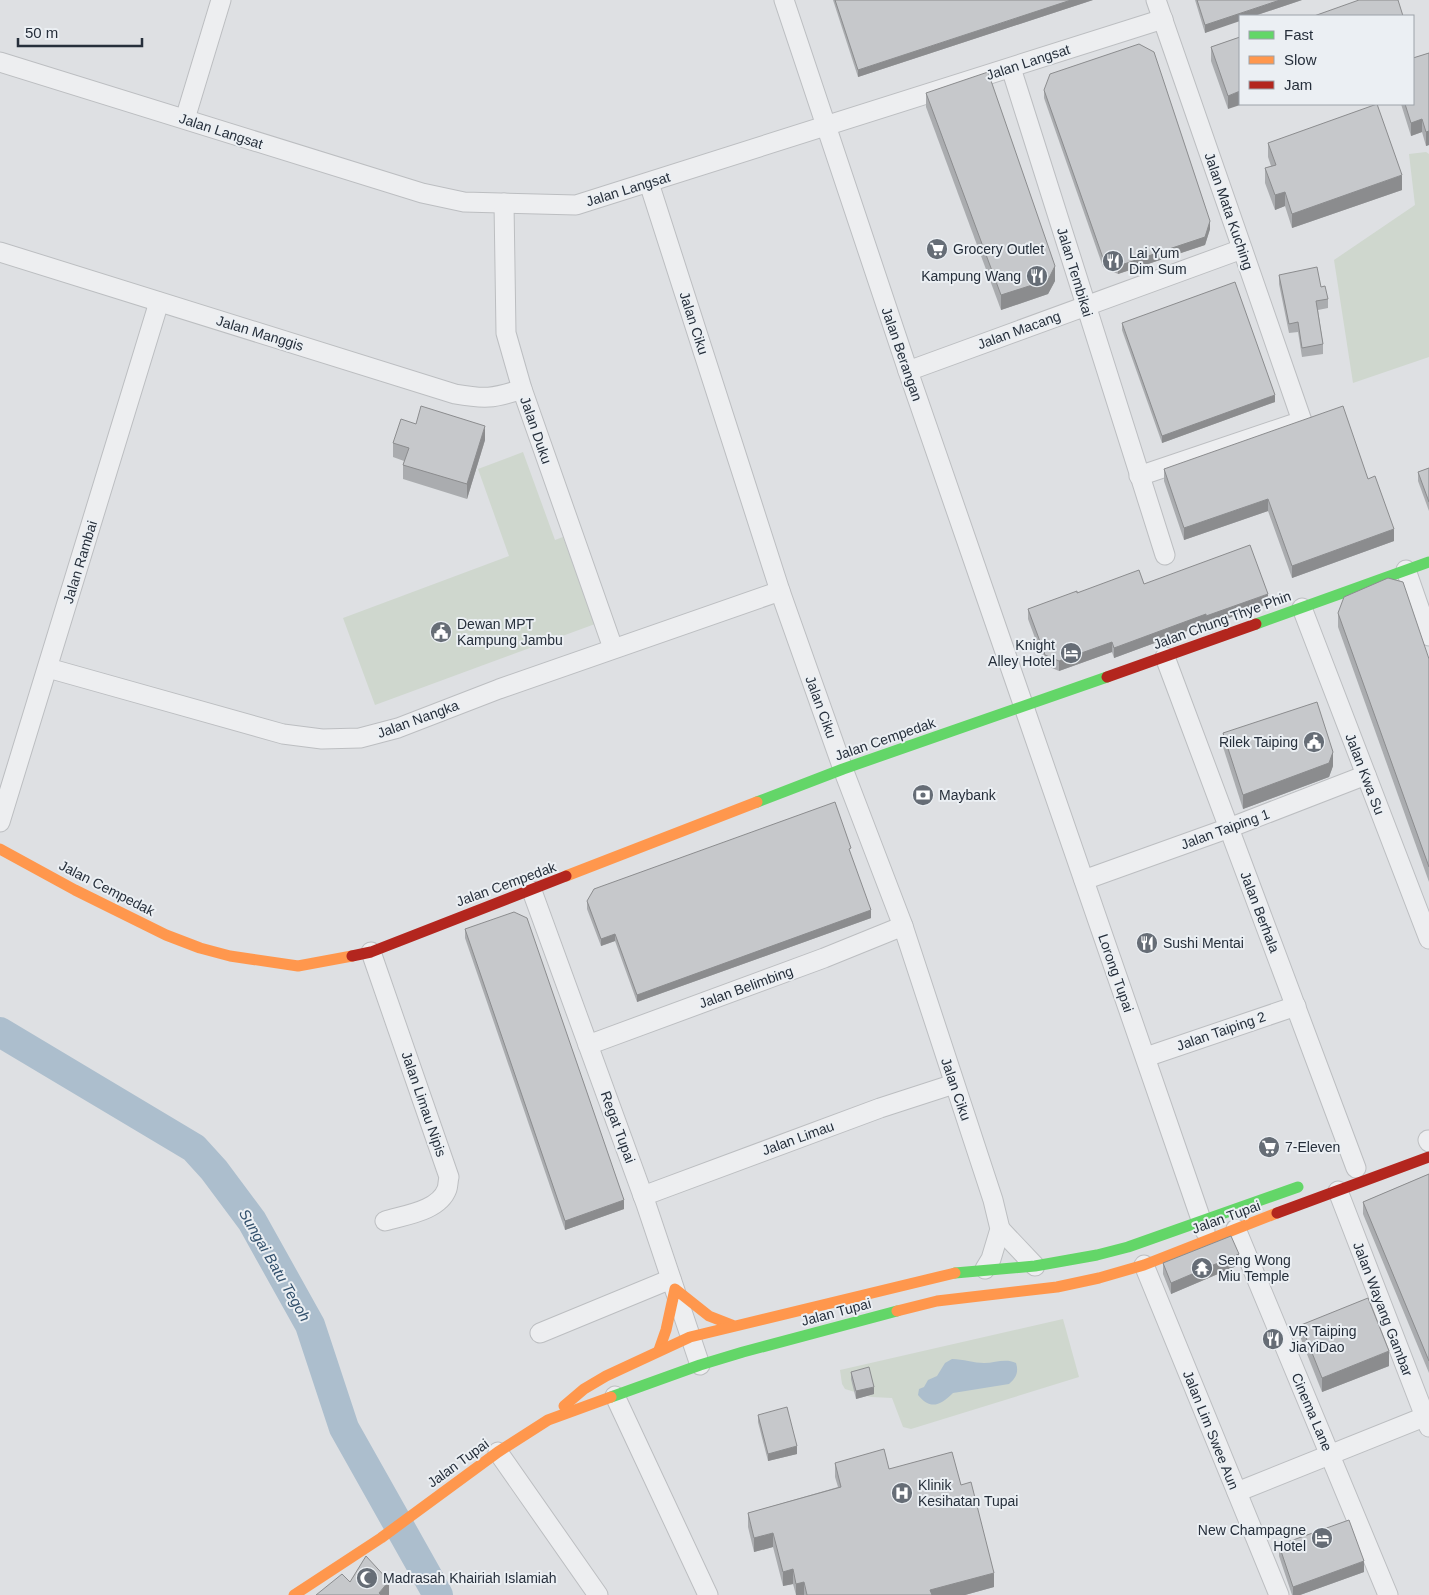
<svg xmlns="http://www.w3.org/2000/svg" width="1429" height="1595" viewBox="0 0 1429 1595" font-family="Helvetica,sans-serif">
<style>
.green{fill:#cfd7ce}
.water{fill:#acbecd}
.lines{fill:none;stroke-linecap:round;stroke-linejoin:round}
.river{stroke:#acbecd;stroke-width:30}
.street-casing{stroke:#bcbec1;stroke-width:21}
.street{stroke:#edeef0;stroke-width:19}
.fast{stroke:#63d668;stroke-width:11}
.slow{stroke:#ff974d;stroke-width:11}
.jam{stroke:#b3261e;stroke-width:11}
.wall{fill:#aaacaf}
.shaded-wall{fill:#8b8c8e}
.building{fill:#c6c8cb;stroke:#8b8c8e}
.labels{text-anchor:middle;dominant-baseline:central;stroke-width:4;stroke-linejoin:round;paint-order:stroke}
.street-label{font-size:14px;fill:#262f3b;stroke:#ebeff3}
.poi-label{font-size:14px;fill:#262f3b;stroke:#ebeff3;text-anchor:start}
.water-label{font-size:15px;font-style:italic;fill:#32506c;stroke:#ebeff3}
</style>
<rect width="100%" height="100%" fill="#dee0e3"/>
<!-- green -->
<g class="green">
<path d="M1426,152L1429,154V357L1353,383L1334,260L1415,205L1409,154Z"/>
<path d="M523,452L555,540L563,537L595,624L375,705L343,618L509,556L478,469Z"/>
<path d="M1063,1319L1079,1377L911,1429L903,1427L892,1398L871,1397L845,1389L842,1384L840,1370Z"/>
</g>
<!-- water -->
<path class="water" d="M952,1359C963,1359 974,1363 984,1363C996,1363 1005,1358 1016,1363C1019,1372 1016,1378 1009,1384L953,1393C940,1406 930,1410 918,1395L919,1389L924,1387L928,1380L937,1376L945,1363Z"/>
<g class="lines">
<!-- river -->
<path class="river" d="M0,1032L194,1148L214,1170L252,1221L310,1325L344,1428L438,1595"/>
<!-- street casing -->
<g class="street-casing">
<g id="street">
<path d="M784,0L908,371L1205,1231"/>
<path d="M0,62L422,193L464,202L576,205L1163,19"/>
<path d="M1011,68L1165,555"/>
<path d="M185,119L221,0"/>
<path d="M649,183L780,591L843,769L903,926L993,1200L1000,1229L991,1259L985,1269"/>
<path d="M504,203L506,333L522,389L613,648"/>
<path d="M0,252L455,394C484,399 493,399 522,389"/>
<path d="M908,371L1242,249"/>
<path d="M1139,476L1302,421L1156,0"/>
<path d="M1406,570L1429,636"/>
<path d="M1302,608L1429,939"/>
<path d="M1165,657L1356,1168"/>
<path d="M48,668L283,734L322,739L360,738L398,728L499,689L780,591"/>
<path d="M0,822L159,302"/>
<path d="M1084,880L1229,828L1366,775"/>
<path d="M532,891L646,1204L700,1365"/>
<path d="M371,952L449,1177C448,1181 448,1186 447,1189C439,1211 405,1215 385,1221"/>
<path d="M588,1045L824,958L903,926"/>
<path d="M1146,1057L1296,1006"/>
<path d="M1428,1140L1429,1142"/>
<path d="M1338,1191L1429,1427"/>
<path d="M643,1196L880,1108L954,1084"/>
<path d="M1000,1229L1035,1266"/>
<path d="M1236,1229L1388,1595"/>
<path d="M1144,1265L1279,1595"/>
<path d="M540,1333L671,1279"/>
<path d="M615,1396L708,1595"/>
<path d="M498,1452L598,1595"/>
<path d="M1237,1492L1429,1415"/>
</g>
</g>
<!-- street -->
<use href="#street" class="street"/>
<!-- fast -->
<g class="fast">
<path d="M1256,624L1429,562"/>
<path d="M757,802L843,769L1107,677"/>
<path d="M955,1273L1035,1266L1097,1255L1128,1247L1298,1187"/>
<path d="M611,1397L700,1365L743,1352L897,1311"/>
</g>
<!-- slow -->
<g class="slow">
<path d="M0,849L75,890L166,935L200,948L230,956L298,966L352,956"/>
<path d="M566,876L757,802"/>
<path d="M897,1311L937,1301L1057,1287L1099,1278L1144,1265L1277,1213"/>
<path d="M659,1350L666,1330L675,1289L709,1316L732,1325"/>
<path d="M564,1406L584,1389L606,1376L690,1337L955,1273"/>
<path d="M294,1595L381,1538L498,1452L548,1420L611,1397"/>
</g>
<!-- jam -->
<g class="jam">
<path d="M1107,677L1256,624"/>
<path d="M352,956L371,952L566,876"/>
<path d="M1277,1213L1429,1157"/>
</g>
</g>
<!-- wall -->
<g class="wall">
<path d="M833,0H1093L858,77Z"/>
<path d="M1195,0H1302L1254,16H1240L1205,33Z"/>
<path d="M1240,37L1228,109L1211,61V47Z"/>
<path d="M1429,53V145L1426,146L1422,132L1411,136L1401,104H1413V58Z"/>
<path d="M1044,90L1210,229L1205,245L1118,274L1103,267L1044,98Z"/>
<path d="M926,93L1055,281L1048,294L1001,310L926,107Z"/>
<path d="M1268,143L1402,190L1292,228L1285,206L1275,210L1265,183V168L1271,166L1268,157Z"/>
<path d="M1279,275L1321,287L1328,299V308L1318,310L1323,344V354L1302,357L1298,332L1289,333L1279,284Z"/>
<path d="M1122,323L1275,402L1162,443L1122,330Z"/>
<path d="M416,424L485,440L467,499L403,479V465L404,461L393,457V443Z"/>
<path d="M1429,468V511L1418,481V472Z"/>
<path d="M1164,469L1368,479L1394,541L1292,578L1268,511L1184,540L1164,481Z"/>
<path d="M1144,584L1268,604L1206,626V624L1114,658L1112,652L1059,671L1045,665L1028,619V609L1077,593Z"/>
<path d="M1338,613L1429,659V882L1338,627Z"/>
<path d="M1223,733L1333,766L1329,777L1243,809L1223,747Z"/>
<path d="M851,856L871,918L637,1002L615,941L601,946L587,909V901Z"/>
<path d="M465,929L624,1209L565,1230L465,938Z"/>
<path d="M1429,1174V1373L1363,1214V1202Z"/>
<path d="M1163,1263L1239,1265L1171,1294L1163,1274Z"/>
<path d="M1301,1325L1389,1366L1322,1392L1301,1339Z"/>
<path d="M851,1372L874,1394L856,1399L851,1379Z"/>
<path d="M758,1415L797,1454L768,1461L758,1422Z"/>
<path d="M835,1463L889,1469L961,1485L994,1587L965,1595H796L793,1584L783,1586L773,1547L754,1552L748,1527V1513L838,1487L835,1477Z"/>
<path d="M1279,1545L1364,1572L1300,1595H1292L1279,1556Z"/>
</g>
<!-- shaded-wall -->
<g class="shaded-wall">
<path d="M1071,0H1093L858,77V70Z"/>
<path d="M1280,0H1302L1254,16H1240V21L1205,33V25Z"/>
<path d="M1240,91V104H1243L1228,109V96Z"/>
<path d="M1422,119V132L1411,136V123Z"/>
<path d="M1429,131V145L1426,146V132Z"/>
<path d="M1402,175V190L1292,228V214Z"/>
<path d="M1285,192V206L1275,210V195Z"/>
<path d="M1210,221V229L1205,245L1118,274V266Z"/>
<path d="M1055,266V281L1048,294L1001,310V295Z"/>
<path d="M1275,395V402L1162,443V436Z"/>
<path d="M485,426V440L467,499V484Z"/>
<path d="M1268,499V511L1184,540V528Z"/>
<path d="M1394,529V541L1292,578V566Z"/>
<path d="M1268,594V604L1206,626V616Z"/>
<path d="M1206,614V624L1114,658V648Z"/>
<path d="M1112,642V652L1059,671V661Z"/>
<path d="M1333,752V766L1329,777L1243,809V795Z"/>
<path d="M871,910V918L637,1002V995Z"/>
<path d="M615,934V941L601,946V939Z"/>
<path d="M624,1200V1209L565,1230V1221Z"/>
<path d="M1239,1254V1265L1171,1294V1283Z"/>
<path d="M1389,1351V1366L1322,1392V1378Z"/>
<path d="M874,1387V1394L856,1399V1391Z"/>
<path d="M797,1446V1454L768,1461V1454Z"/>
<path d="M773,1533V1547L754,1552V1538Z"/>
<path d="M1364,1561V1572L1300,1595H1293V1587Z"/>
<path d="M793,1569V1584L783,1586V1572Z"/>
<path d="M994,1573V1587L965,1595H930V1590Z"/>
<path d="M389,1581V1595H379V1593Z"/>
<path d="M804,1582V1595H796V1584Z"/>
</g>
<!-- building -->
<g class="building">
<path d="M835,0H1071L858,70Z"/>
<path d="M1197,0H1280L1205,25Z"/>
<path d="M1359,0H1398L1403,16H1314Z"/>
<path d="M1240,37V91L1228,96L1211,47Z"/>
<path d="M1139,44L1154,52L1210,221L1205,237L1118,266L1103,258L1044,90L1050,74Z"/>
<path d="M1429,53V131L1426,132L1422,119L1411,123L1405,104H1413V57V58Z"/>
<path d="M988,72L1055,266L1048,280L1001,295L926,93Z"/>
<path d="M1377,104L1402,175L1292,214L1285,192L1275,195L1265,168L1276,165L1268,143Z"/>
<path d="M1317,267L1321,287L1325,286L1328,299L1316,301L1323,344L1302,348L1298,322L1289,324L1279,275Z"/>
<path d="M1235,282L1275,395L1162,436L1122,323Z"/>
<path d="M421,406L485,426L467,484L403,465L409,448L393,443L401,419L416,424Z"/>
<path d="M1343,406L1368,479L1375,476L1394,529L1292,566L1268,499L1184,528L1164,469Z"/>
<path d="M1429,468V502L1418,472Z"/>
<path d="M1250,545L1268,594L1206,616V614L1114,648L1112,642L1059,661L1045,655L1028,609L1077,591V593L1139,570L1144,584Z"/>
<path d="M1388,578L1403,582L1429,659V867L1338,613L1344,597Z"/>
<path d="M1317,702L1333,752L1329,763L1243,795L1223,733Z"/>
<path d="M835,802L851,848L849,849L871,910L637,995L615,934L601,939L587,901L594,889Z"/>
<path d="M514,912L527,918L624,1200L565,1221L465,929Z"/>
<path d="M1429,1174V1361L1363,1202Z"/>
<path d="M1231,1236L1239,1254L1171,1283L1163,1263Z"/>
<path d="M1368,1298L1389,1351L1322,1378L1301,1325Z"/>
<path d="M869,1367L874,1387L856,1391L851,1372Z"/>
<path d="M787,1407L797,1446L768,1454L758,1415Z"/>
<path d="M884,1449L889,1469L952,1452L961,1485L971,1482L994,1573L930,1590L932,1595H807L804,1582L796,1584L793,1569L783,1572L773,1533L754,1538L748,1513L841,1487L835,1463Z"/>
<path d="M1349,1520L1364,1561L1293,1587L1279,1545Z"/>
<path d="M366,1556L389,1581L379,1593L381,1595H316L342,1574L350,1582Z"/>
</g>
<!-- icons -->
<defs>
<g id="supermarket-disc" transform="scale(1.125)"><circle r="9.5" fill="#666d76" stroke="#ebeff3"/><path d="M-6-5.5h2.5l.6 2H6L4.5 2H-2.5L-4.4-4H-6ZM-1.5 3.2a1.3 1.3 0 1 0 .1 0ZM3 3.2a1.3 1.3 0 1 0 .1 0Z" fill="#fff"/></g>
<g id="restaurant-disc" transform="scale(1.125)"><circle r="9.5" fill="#666d76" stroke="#ebeff3"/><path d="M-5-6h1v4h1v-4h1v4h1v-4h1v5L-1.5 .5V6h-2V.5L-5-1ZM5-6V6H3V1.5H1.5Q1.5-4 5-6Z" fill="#fff"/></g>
<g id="civic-disc" transform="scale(1.125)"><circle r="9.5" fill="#666d76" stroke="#ebeff3"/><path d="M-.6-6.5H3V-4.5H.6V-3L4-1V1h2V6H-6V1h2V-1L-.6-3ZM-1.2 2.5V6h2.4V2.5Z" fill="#fff"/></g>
<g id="hotel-disc" transform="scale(1.125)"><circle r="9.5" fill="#666d76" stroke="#ebeff3"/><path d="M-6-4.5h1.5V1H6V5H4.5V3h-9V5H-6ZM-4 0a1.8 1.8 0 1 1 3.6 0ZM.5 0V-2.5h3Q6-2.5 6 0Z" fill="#fff"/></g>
<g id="bank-disc" transform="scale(1.125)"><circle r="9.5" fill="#666d76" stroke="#ebeff3"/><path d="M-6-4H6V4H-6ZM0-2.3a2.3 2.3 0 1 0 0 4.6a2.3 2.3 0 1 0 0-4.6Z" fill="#fff"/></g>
<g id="temple-disc" transform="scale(1.125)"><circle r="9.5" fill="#666d76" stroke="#ebeff3"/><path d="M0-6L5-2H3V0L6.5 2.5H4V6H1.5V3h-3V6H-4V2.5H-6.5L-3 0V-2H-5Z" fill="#fff"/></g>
<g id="hospital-disc" transform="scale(1.125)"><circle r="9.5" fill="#666d76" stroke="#ebeff3"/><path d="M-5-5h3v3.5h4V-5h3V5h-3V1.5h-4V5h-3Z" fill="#fff"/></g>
<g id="mosque-disc" transform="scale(1.125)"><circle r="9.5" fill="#666d76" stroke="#ebeff3"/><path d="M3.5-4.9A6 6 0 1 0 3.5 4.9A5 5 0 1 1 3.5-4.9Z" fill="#fff"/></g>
</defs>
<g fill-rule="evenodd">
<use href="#supermarket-disc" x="937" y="249"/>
<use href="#restaurant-disc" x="1113" y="261"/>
<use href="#restaurant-disc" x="1037" y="276"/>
<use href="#civic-disc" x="441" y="632"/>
<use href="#hotel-disc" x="1071" y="653"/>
<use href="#civic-disc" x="1314" y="742"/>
<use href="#bank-disc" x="923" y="795"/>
<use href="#restaurant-disc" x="1147" y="943"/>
<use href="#supermarket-disc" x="1269" y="1147"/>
<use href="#temple-disc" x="1202" y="1268"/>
<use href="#restaurant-disc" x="1273" y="1339"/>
<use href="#hospital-disc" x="902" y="1493"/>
<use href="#hotel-disc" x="1322" y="1538"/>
<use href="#mosque-disc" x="367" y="1578"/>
</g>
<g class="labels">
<!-- street labels -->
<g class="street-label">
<text transform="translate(1028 62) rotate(-18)">Jalan Langsat</text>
<text transform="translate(221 131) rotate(18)">Jalan Langsat</text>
<text transform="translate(628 189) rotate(-17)">Jalan Langsat</text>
<text transform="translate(1229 211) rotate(71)">Jalan Mata Kuching</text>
<text transform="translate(1075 272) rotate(73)">Jalan Tembikai</text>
<text transform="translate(694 323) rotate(72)">Jalan Ciku</text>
<text transform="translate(1019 330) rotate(-20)">Jalan Macang</text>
<text transform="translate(260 333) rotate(17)">Jalan Manggis</text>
<text transform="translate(902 354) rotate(71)">Jalan Berangan</text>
<text transform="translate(536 430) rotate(71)">Jalan Duku</text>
<text transform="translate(80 562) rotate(-73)">Jalan Rambai</text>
<text transform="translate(1222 620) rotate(-20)">Jalan Chung Thye Phin</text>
<text transform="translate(821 707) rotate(70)">Jalan Ciku</text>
<text transform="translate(418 719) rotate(-20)">Jalan Nangka</text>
<text transform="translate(885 739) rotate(-19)">Jalan Cempedak</text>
<text transform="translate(1365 774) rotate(69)">Jalan Kwa Su</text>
<text transform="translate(1225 829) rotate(-20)">Jalan Taiping 1</text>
<text transform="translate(506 884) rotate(-20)">Jalan Cempedak</text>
<text transform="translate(107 888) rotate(27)">Jalan Cempedak</text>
<text transform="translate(1260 912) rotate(69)">Jalan Berhala</text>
<text transform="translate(1116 973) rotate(71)">Lorong Tupai</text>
<text transform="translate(746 987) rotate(-20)">Jalan Belimbing</text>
<text transform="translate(1221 1031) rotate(-19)">Jalan Taiping 2</text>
<text transform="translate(956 1089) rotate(71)">Jalan Ciku</text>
<text transform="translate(424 1104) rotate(71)">Jalan Limau Nipis</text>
<text transform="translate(618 1127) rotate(70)">Regat Tupai</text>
<text transform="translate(798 1138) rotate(-20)">Jalan Limau</text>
<text transform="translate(1226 1217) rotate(-20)">Jalan Tupai</text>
<text transform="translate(1383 1309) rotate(69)">Jalan Wayang Gambar</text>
<text transform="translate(836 1312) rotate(-15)">Jalan Tupai</text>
<text transform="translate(1312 1412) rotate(67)">Cinema Lane</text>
<text transform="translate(1211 1430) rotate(68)">Jalan Lim Swee Aun</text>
<text transform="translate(458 1463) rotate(-36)">Jalan Tupai</text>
</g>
<!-- poi labels -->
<g class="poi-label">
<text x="953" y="249">Grocery Outlet</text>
<text x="1129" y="253">Lai Yum<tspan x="1129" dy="16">Dim Sum</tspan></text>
<text x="1021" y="276" text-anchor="end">Kampung Wang</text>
<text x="457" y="624">Dewan MPT<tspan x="457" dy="16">Kampung Jambu</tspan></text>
<text x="1055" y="645" text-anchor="end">Knight<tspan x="1055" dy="16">Alley Hotel</tspan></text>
<text x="1298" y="742" text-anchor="end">Rilek Taiping</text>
<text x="939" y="795">Maybank</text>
<text x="1163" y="943">Sushi Mentai</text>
<text x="1285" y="1147">7-Eleven</text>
<text x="1218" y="1260">Seng Wong<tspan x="1218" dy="16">Miu Temple</tspan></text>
<text x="1289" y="1331">VR Taiping<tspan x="1289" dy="16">JiaYiDao</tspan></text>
<text x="918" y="1485">Klinik<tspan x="918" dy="16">Kesihatan Tupai</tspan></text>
<text x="1306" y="1530" text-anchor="end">New Champagne<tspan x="1306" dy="16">Hotel</tspan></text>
<text x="383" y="1578">Madrasah Khairiah Islamiah</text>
</g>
<!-- water labels -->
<g class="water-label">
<text transform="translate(275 1265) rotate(60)">Sungai Batu Tegoh</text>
</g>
</g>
<!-- legend -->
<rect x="1239" y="15" width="175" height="90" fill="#ebeff3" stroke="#9ca2a9"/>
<rect x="1249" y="31" width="25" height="8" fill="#63d668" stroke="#9ca2a9"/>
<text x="1284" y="40" font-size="15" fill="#262f3b">Fast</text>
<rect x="1249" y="56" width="25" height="8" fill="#ff974d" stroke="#9ca2a9"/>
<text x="1284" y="65" font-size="15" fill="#262f3b">Slow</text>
<rect x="1249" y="81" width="25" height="8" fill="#b3261e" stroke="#9ca2a9"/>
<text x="1284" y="90" font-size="15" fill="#262f3b">Jam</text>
<!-- scale -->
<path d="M18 38v8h124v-8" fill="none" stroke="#262f3b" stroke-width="2.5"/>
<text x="25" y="38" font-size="15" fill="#262f3b" stroke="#ebeff3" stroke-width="4" paint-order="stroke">50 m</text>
</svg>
